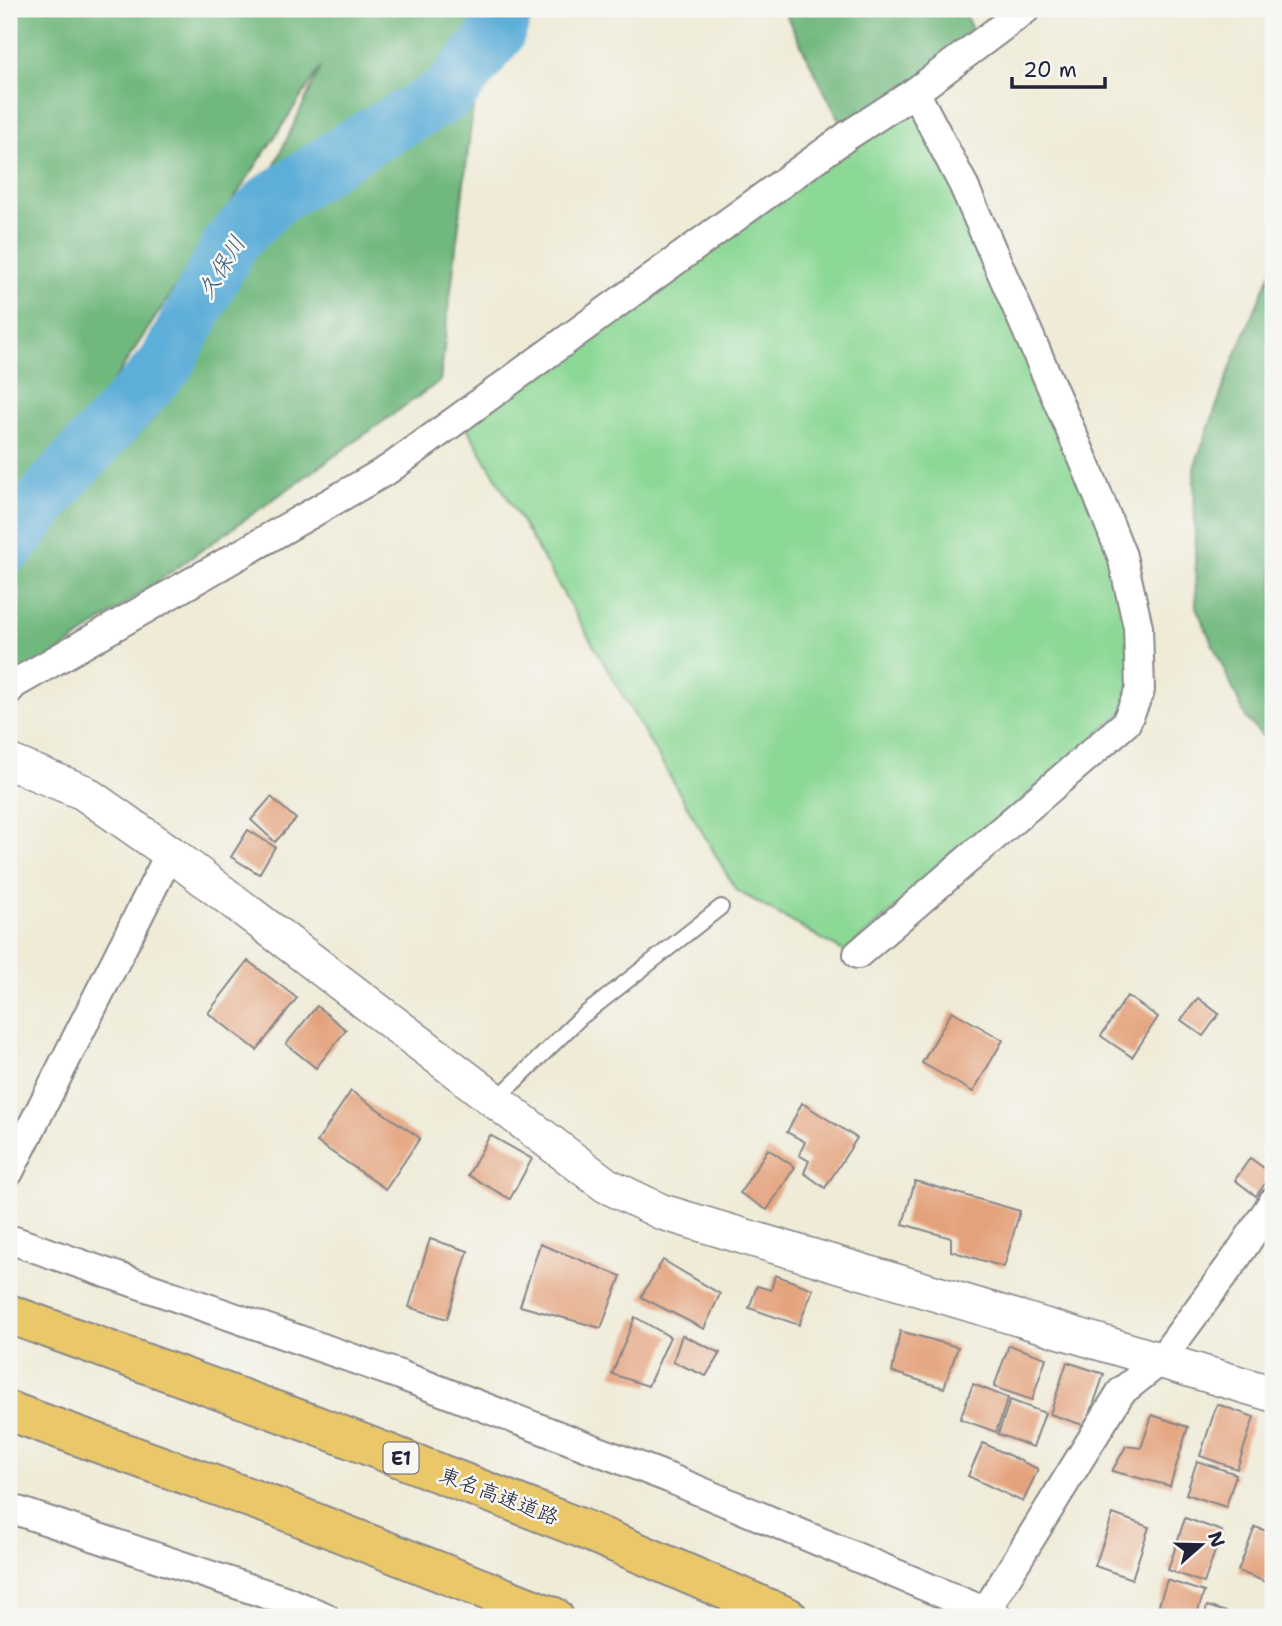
<svg xmlns="http://www.w3.org/2000/svg" width="1282" height="1626" viewBox="0 0 1282 1626" font-family="'Shantell Sans','Klee One',sans-serif">
<style>
.green{fill:#8cd895;stroke:#577d68;stroke-width:2}
.forest{fill:#71b87e;stroke:#4a6d5c;stroke-width:2}
.lines{fill:none;stroke-linecap:round;stroke-linejoin:round}
.river{stroke:#5daed8;stroke-width:56}
.building{fill:#e4a27b}
.service-casing{stroke:#888689;stroke-width:18}
.minor-casing{stroke:#888689;stroke-width:32}
.tertiary-casing{stroke:#888689;stroke-width:38}
.motorway-casing{stroke:#888689;stroke-width:42}
.service{stroke:#fff;stroke-width:14}
.minor{stroke:#fff;stroke-width:28}
.tertiary{stroke:#fff;stroke-width:35}
.motorway{stroke:#eac769;stroke-width:38}
.labels{text-anchor:middle;dominant-baseline:central;stroke-width:5;stroke-linejoin:round;paint-order:stroke}
.shield{fill:#f6f6f2;stroke:#626272;stroke-width:2}
.shield-label{font-size:19px;font-weight:bold;fill:#22223b}
.street-label{font-size:21px;fill:#22223b;stroke:#f6f6f2}
.water-label{font-size:23px;font-style:italic;fill:#3a5a7a;stroke:#f6f6f2}
</style>
<rect width="100%" height="100%" fill="#f6f6f2"/>
<filter id="ink" filterUnits="userSpaceOnUse"><feTurbulence type="fractalNoise" baseFrequency=".0143" numOctaves="2"/><feDisplacementMap in="SourceGraphic" scale="14" xChannelSelector="R" yChannelSelector="G"/><feConvolveMatrix kernelMatrix="1 2 1 2 8 2 1 2 1" color-interpolation-filters="sRGB"/></filter>
<filter id="wash" filterUnits="userSpaceOnUse"><feTurbulence type="fractalNoise" baseFrequency=".00686" numOctaves="4" result="noise"/><feDisplacementMap in="SourceGraphic" scale="28" xChannelSelector="R" yChannelSelector="G"/><feGaussianBlur stdDeviation="1.57" result="paint"/><feColorMatrix in="noise" values="0 0 0 0 0 0 0 0 0 0 0 0 0 0 0 0 0 1.4 0 .05"/><feComposite in="paint" operator="in"/></filter>
<g filter="url(#wash)">
<rect width="100%" height="100%" fill="#efebd7"/>
<!-- green -->
<path class="green" d="M915,92L1140,590L1134,703L845,952L736,890L463,421Z"/>
<!-- forest -->
<g class="forest">
<path d="M9,9H485L440,381L9,687V578L31,549L155,417L321,67L91,415L9,501Z"/>
<path d="M783,9H963L978,44L847,136Z"/>
<path d="M1273,268V748L1246,718L1196,607L1194,468L1234,358Z"/>
</g>
<g class="lines">
<!-- river -->
<path class="river" d="M9,545L54,487L166,364L231,242L271,201L356,145L449,93L497,33L506,9"/>
</g>
<g id="blocks">
<!-- building -->
<g class="building">
<path d="M271,797L296,819L275,842L251,820Z"/>
<path d="M248,830L275,847L259,874L231,857Z"/>
<path d="M248,961L297,998L257,1050L208,1013Z"/>
<path d="M1127,996L1158,1017L1132,1057L1101,1036Z"/>
<path d="M1198,998L1219,1014L1203,1036L1181,1020Z"/>
<path d="M317,1006L346,1030L316,1068L286,1044Z"/>
<path d="M952,1011L1003,1040L973,1092L922,1063Z"/>
<path d="M351,1091L420,1138L386,1189L317,1142Z"/>
<path d="M802,1103L857,1138L825,1188L804,1173L809,1161L799,1155L805,1142L787,1132Z"/>
<path d="M490,1135L532,1159L510,1199L468,1175Z"/>
<path d="M768,1149L795,1167L767,1210L740,1193Z"/>
<path d="M1250,1158L1272,1174L1256,1196L1235,1180Z"/>
<path d="M915,1181L1020,1211L1004,1267L951,1251V1238L903,1224Z"/>
<path d="M430,1239L468,1251L447,1319L409,1307Z"/>
<path d="M540,1244L621,1276L601,1328L520,1306Z"/>
<path d="M663,1260L720,1294L704,1329L641,1297Z"/>
<path d="M775,1275L813,1289L799,1325L749,1308L757,1286L771,1290Z"/>
<path d="M635,1317L670,1337L648,1386L612,1374Z"/>
<path d="M900,1331L958,1347L944,1388L892,1372Z"/>
<path d="M682,1335L720,1353L706,1376L673,1362Z"/>
<path d="M1009,1345L1046,1358L1032,1400L994,1387Z"/>
<path d="M1067,1362L1104,1374L1086,1426L1050,1414Z"/>
<path d="M973,1384L1008,1398L996,1432L960,1419Z"/>
<path d="M1010,1400L1045,1413L1033,1447L998,1434Z"/>
<path d="M1217,1404L1254,1417L1237,1469L1200,1456Z"/>
<path d="M1152,1415L1188,1427L1170,1486L1112,1471L1126,1446L1141,1448Z"/>
<path d="M983,1443L1038,1469L1023,1502L968,1476Z"/>
<path d="M1197,1461L1236,1474L1226,1507L1186,1494Z"/>
<path d="M1113,1514L1149,1527L1132,1579L1095,1566Z"/>
<path d="M1185,1518L1222,1531L1204,1583L1168,1570Z"/>
<path d="M1255,1527L1273,1533V1585L1238,1571Z"/>
<path d="M1167,1580L1204,1592L1196,1617H1155Z"/>
<path d="M1207,1606L1242,1617H1204Z"/>
</g>
</g>
</g>
<g filter="url(#ink)">
<use href="#blocks" fill-opacity="0" stroke="#888689" stroke-width="2"/>
<g class="lines">
<!-- service casing -->
<g class="service-casing">
<path id="service" d="M496,1100L580,1018L721,907"/>
</g>
<!-- minor casing -->
<g class="minor-casing">
<g id="minor">
<path d="M9,690L14,684L389,469L847,136L915,92L1026,9"/>
<path d="M858,954L1126,723L1140,690L1138,627L1122,556L1087,468L963,184L915,92"/>
<path d="M9,1172L170,853"/>
<path d="M9,1239L400,1375L669,1478L998,1617"/>
<path d="M9,1508L284,1600L325,1617"/>
<path d="M981,1617L985,1612L1121,1392L1160,1361L1236,1258L1273,1202"/>
</g>
</g>
<!-- tertiary casing -->
<g class="tertiary-casing">
<path id="tertiary" d="M9,762L83,792L170,853L606,1185L662,1212L1273,1394"/>
</g>
<!-- motorway casing -->
<g class="motorway-casing">
<g id="motorway">
<path d="M9,1314L315,1425L583,1529L788,1617"/>
<path d="M9,1411L278,1508L554,1617"/>
</g>
</g>
<!-- service -->
<use href="#service" class="service"/>
<!-- minor -->
<use href="#minor" class="minor"/>
<!-- tertiary -->
<use href="#tertiary" class="tertiary"/>
<!-- motorway -->
<use href="#motorway" class="motorway"/>
</g>
</g>
<g class="labels">
<!-- shield labels -->
<rect class="shield" x="383.5" y="1442.5" width="35" height="31" rx="5"/>
<g class="shield-label">
<text x="401" y="1458">E1</text>
</g>
<!-- street labels -->
<g class="street-label">
<text transform="translate(499 1496) rotate(21)">東名高速道路</text>
</g>
<!-- water labels -->
<g class="water-label">
<text transform="translate(221 267) rotate(-58)">久保川</text>
</g>
</g>
<!-- margin -->
<rect width="1282" height="1626" fill="none" stroke="#f6f6f2" stroke-width="35"/>
<!-- north arrow -->
<g transform="translate(1201 1545) rotate(70)" stroke="#f6f6f2" stroke-width="5" paint-order="stroke">
<path d="M0-5L12 26L0 18L-12 26Z" fill="#22223b"/>
<text y="-10" font-size="19" font-weight="bold" text-anchor="middle" fill="#22223b">N</text>
</g>
<!-- scale -->
<path d="M1012 77v10h93v-10" fill="none" stroke="#22223b" stroke-width="3.5"/>
<text x="1023" y="77" font-size="21" fill="#22223b" stroke="#f6f6f2" stroke-width="5" paint-order="stroke">20 m</text>
</svg>
